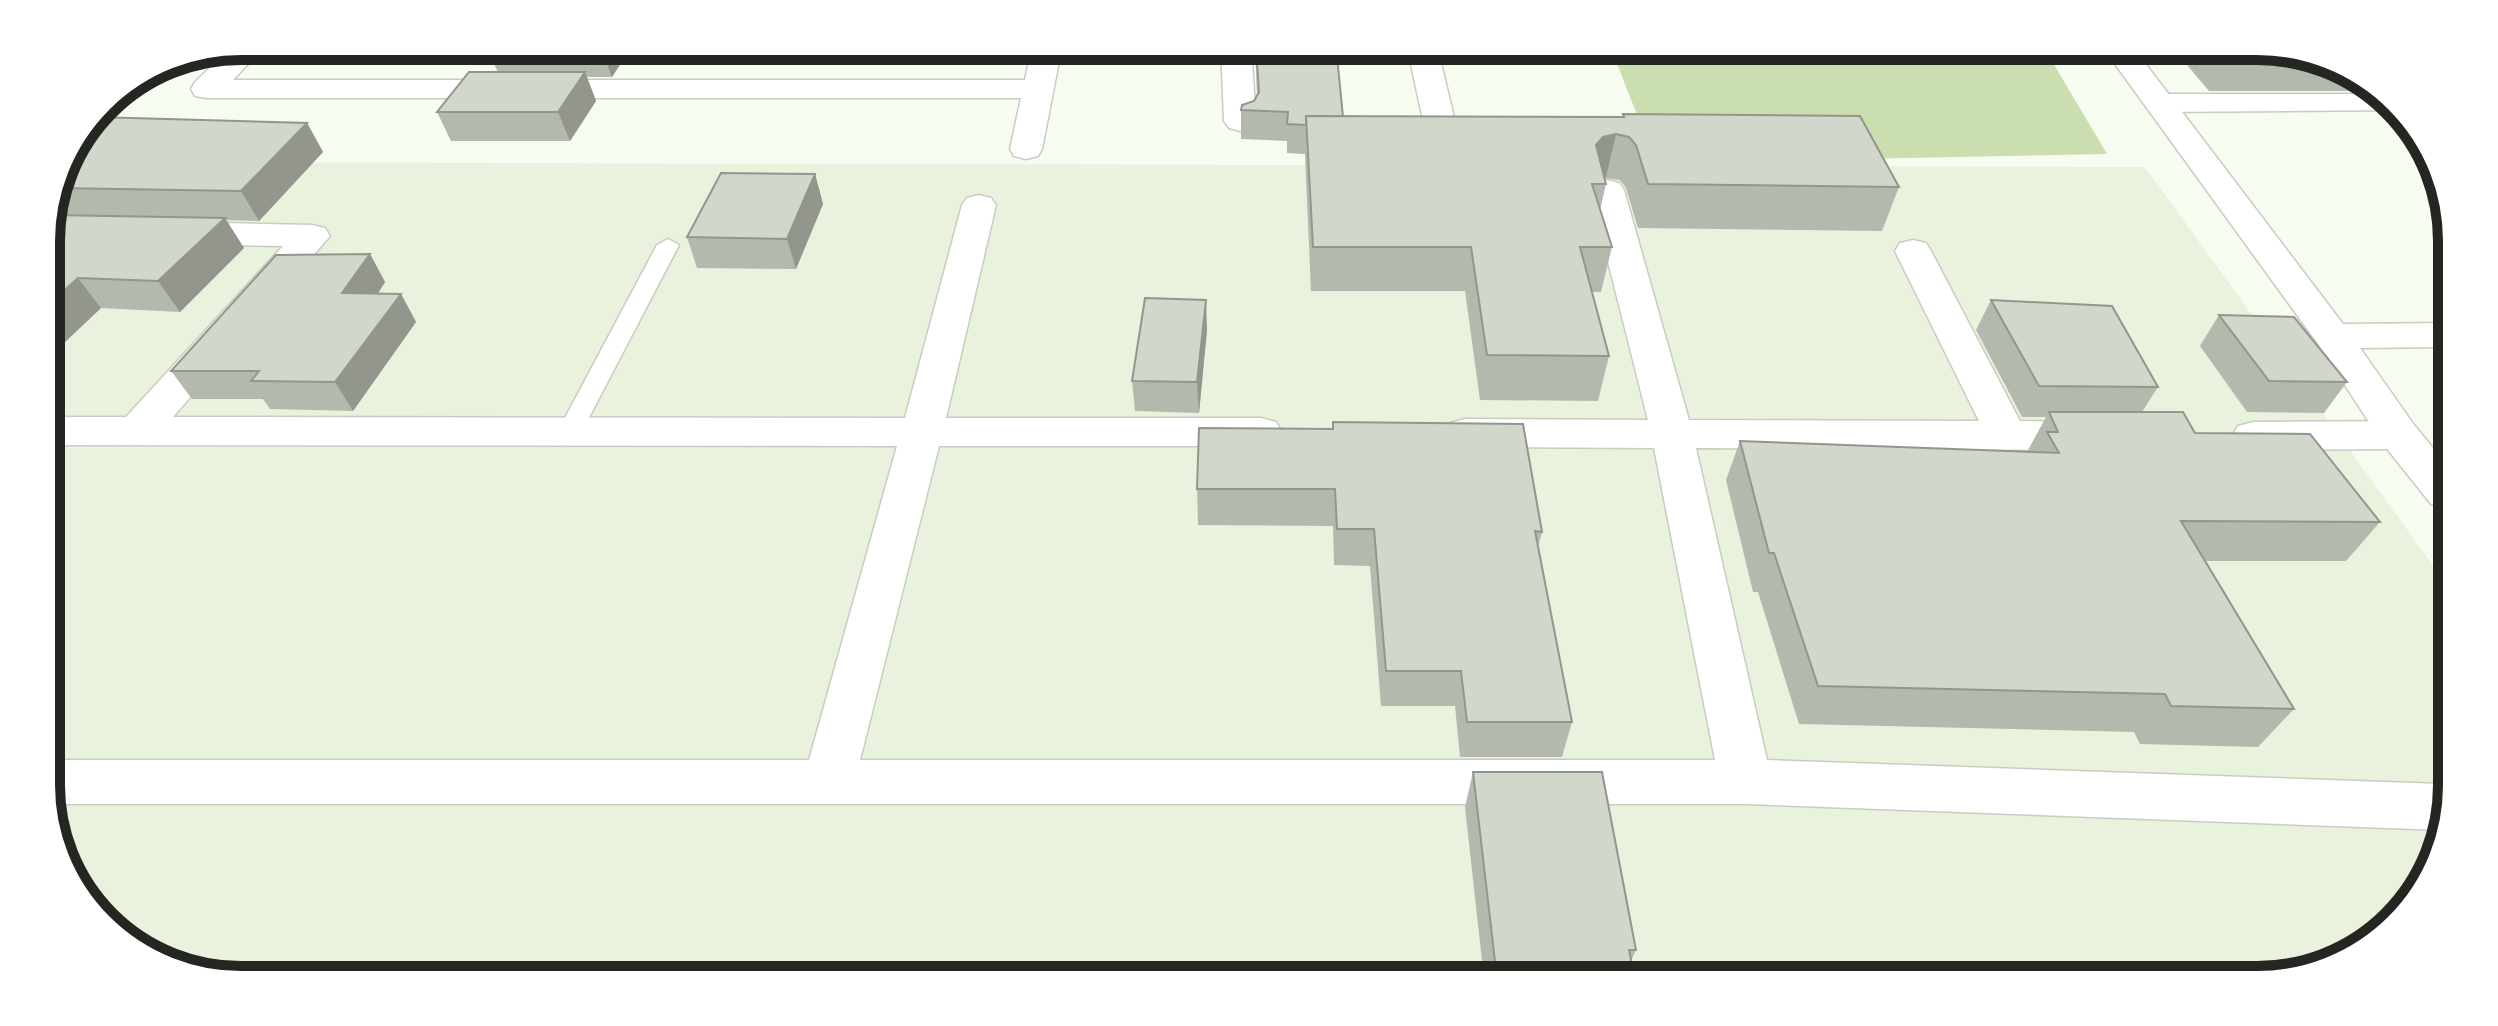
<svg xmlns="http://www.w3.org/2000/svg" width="2498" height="1026" viewBox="0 0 2498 1026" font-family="'PT Sans Narrow',sans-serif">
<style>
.built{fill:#e9f2dd}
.green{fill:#cbdeb0}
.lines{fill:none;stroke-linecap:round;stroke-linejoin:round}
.lane-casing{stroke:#c7cdc0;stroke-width:3}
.street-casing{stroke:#c7cdc0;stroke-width:3}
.secondary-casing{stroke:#c7cdc0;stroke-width:3}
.lane{fill:#fff;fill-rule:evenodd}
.street{fill:#fff;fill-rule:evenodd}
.secondary{fill:#fff;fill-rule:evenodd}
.wall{fill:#b4b9ae}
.shaded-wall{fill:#92968d}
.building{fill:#d1d7ca;stroke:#92968d;stroke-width:2}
.rim{fill:none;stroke:#242621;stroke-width:10}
</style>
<rect width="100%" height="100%" fill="#f6fcef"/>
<!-- built -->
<path class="built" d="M64,162L2145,167L2445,582L2441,848L2375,940L2269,980H241L178,969L94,913L50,822L46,228Z"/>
<!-- green -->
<path class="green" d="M1610,46H2043L2107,154L1656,163Z"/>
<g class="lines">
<!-- lane casing -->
<g class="lane-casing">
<path id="lane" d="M668,239L679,245L582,431L579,437L570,439L561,437L558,431L657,245Z"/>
</g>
<!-- street casing -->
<g class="street-casing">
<g id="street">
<path d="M241,46H265L233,80H1025L1032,46H1062L1042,149L1038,156L1026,159L1014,156L1010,149L1021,98H206L195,96L191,89L195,82L231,48Z"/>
<path d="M1221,46H1251L1256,121L1251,128L1240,131L1229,128L1224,121Z"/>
<path d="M1407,46H1437L1458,134L1453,141L1442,144L1431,141L1426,134Z"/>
<path d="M2160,94H2372L2395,110L2160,112L2149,110L2144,103L2149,96Z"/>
<path d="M1607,180L1619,183L1624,190L1689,420L1979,421L1895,251L1900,243L1913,240L1926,243L1931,251L2020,421L2097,422L2112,426L2118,436L2112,446L2097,450L1696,448L1767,760L2442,784V830L1746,804H50L49,760H809L897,446L48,445L47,417H126L283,246L177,244L165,240L159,233L165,226L177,222L312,225L325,228L330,236L173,417L905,418L962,205L967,198L979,195L991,198L996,205L946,418H1261L1276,422L1282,432L1276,442L1261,446H939L860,760H1715L1654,448L1465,447L1450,443L1444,433L1450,423L1465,419L1648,420L1590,190L1595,183Z"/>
<path d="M2399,421L2414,425L2420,435L2414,445L2399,449L2253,450L2238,446L2232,436L2238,426L2253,422Z"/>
</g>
</g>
<!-- secondary casing -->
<g class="secondary-casing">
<path id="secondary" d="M2102,46H2132L2343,324L2449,323L2448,347L2360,348L2414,425L2447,465L2446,508L2431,504L2384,445L2318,344Z"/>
</g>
<!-- lane -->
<use href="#lane" class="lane"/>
<!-- street -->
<use href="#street" class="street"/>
<!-- secondary -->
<use href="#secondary" class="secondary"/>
</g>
<!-- wall -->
<g class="wall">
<path d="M632,46L612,77H587L596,101L570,141H451L437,112L498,72L493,62Z"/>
<path d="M1255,46H1336L1343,117H1622L1623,114L1899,187L1882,231L1638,228L1626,188L1620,180L1604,178L1606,184L1600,210L1612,247L1601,292H1592L1609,356L1598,401L1480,400L1465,291H1311L1305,154L1287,153V141L1241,139V110L1254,101L1257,95Z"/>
<path d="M2171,46H2257L2320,57L2368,91H2209Z"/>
<path d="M2391,107L2411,122L2423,149L2387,113Z"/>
<path d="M307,123L323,152L259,221L226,220L244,248L180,312L101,308L47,359L46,228L66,154Z"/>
<path d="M815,174L823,204L796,269L697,268L687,237Z"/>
<path d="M370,254L385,282L378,294H401L416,322L353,411L270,409L263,399H192L171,371Z"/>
<path d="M1991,300L2158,387L2142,412L2195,433L2380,522L2346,561H2204L2294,709L2258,747L2140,744L2134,732L1799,724L1758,592H1753L1726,480L1740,441L2027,452L2046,417H2022L1976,330Z"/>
<path d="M2219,315L2347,382L2324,413L2247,412L2200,346Z"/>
<path d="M1207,330L1199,413L1135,411L1132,381Z"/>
<path d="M1332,429L1542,532L1538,547L1572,722L1562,757H1460L1455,706H1381L1370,566L1334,565L1333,526L1198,525L1197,489Z"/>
<path d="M1473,772L1636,950L1631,961L1635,980H1473L1475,970H1483L1465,807Z"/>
</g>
<!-- shaded-wall -->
<g class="shaded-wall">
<path d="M617,46H632L612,77L606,62Z"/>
<path d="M585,72L596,101L570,141L558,112Z"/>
<path d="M307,123L323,152L259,221L241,191Z"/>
<path d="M1616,134L1606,177L1594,180L1596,145L1603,137Z"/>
<path d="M815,174L823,204L796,269L787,239Z"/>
<path d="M225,218L244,248L180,312L158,281Z"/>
<path d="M370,254L385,282L359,321L342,293Z"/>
<path d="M78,278L101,308L47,359V306Z"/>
<path d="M401,294L416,322L353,411L335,382Z"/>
<path d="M1206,300L1207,330L1199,413L1197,382Z"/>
</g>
<!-- building -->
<g class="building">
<path d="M506,46H617L606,62H493Z"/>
<path d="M1256,46H1336L1343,117L1306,116V125L1287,124L1288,112L1241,110L1242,105L1254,101L1259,92Z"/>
<path d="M2210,46H2257L2320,57L2329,63H2225Z"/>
<path d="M469,72H585L558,112H437Z"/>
<path d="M1623,114L1860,116L1899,187L1648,184L1636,145L1629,137L1616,134L1603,137L1596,145L1606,184H1592L1612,247H1580L1609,356L1487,355L1471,247H1313L1306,116L1624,117Z"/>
<path d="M95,117L307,123L241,191L57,188L66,154Z"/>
<path d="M721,173L815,174L787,239L687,237Z"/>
<path d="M50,215L225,218L158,281L78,278L47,306L46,228Z"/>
<path d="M370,254L342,293L401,294L335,382L251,381L259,371H171L276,255Z"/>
<path d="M1145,298L1206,300L1197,382L1132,381Z"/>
<path d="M1991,300L2112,306L2158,387L2039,386Z"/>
<path d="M2219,315L2294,317L2347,382L2269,381Z"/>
<path d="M2049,412H2183L2195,433L2310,434L2380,522L2181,521L2294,709L2171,706L2165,694L1818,686L1774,553H1769L1740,441L2059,453L2047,432H2058Z"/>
<path d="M1333,422L1523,424L1542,532L1535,531L1572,722H1467L1461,671H1386L1374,529H1337L1335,489H1197L1199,428L1333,429Z"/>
<path d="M1473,772H1602L1636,950H1629L1635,980H1476L1475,970H1496Z"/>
</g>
<!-- crop -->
<path d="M0 0H2498V1026H0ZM241 60H2257A181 181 0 0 1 2438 241V785A181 181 0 0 1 2257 966H241A181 181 0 0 1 60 785V241A181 181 0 0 1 241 60Z" fill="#fff" fill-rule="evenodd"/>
<path class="rim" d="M241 60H2257A181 181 0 0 1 2438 241V785A181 181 0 0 1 2257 966H241A181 181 0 0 1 60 785V241A181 181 0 0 1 241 60Z"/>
</svg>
